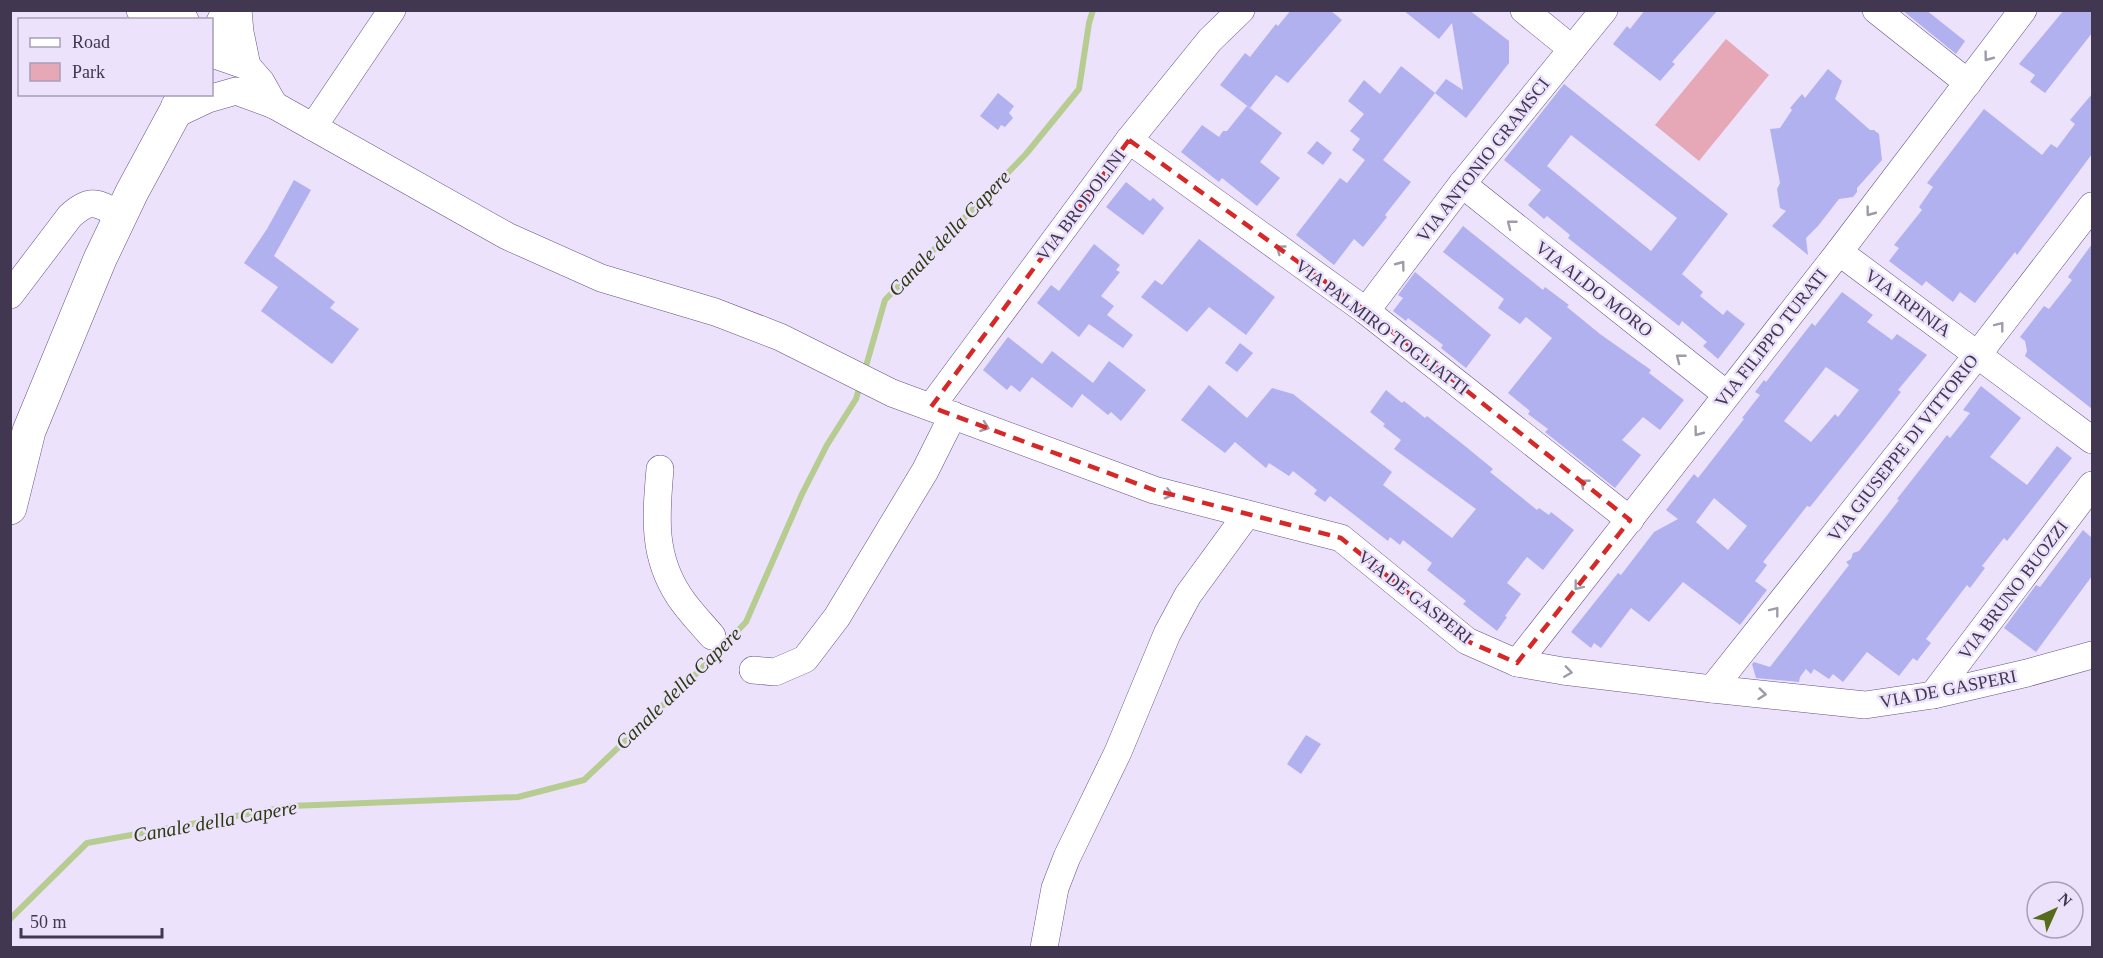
<svg xmlns="http://www.w3.org/2000/svg" width="2103" height="958" viewBox="0 0 2103 958" font-family="'Times New Roman',serif">
<style>
.green{fill:#e6a8b6}
.lines{fill:none;stroke-linecap:round;stroke-linejoin:round}
.stream{stroke:#b7cc91;stroke-width:6}
.building{fill:#b1b1f0;fill-rule:evenodd}
.minor-casing{stroke:#685086;stroke-width:28}
.major-casing{stroke:#685086;stroke-width:34}
.minor{stroke:#fff;stroke-width:27}
.major{stroke:#fff;stroke-width:33}
.oneway{stroke:#a09ba8}
.marked{fill:none;stroke:#d62828;stroke-width:4.5;stroke-dasharray:12 8;stroke-linejoin:round}
.labels{text-anchor:middle;dominant-baseline:central;stroke-width:5;stroke-linejoin:round;paint-order:stroke}
.street-label{font-size:18px;fill:#423750;stroke:#ece2fc}
.water-label{font-size:20px;font-style:italic;fill:#2d3a0f;stroke:#ece2fc}
</style>
<rect width="100%" height="100%" fill="#ece2fc"/>
<!-- green -->
<path class="green" d="M1726,39L1769,75L1699,161L1655,125Z"/>
<g class="lines">
<!-- stream -->
<g class="stream">
<path d="M864,373L885,300L1026,154L1079,89L1089,23L1093,10"/>
<path d="M10,919L87,843L291,806L518,797L584,780L699,671L746,622L802,494L827,445L856,399L860,385"/>
</g>
</g>
<!-- building -->
<g class="building">
<path d="M1291,10H1330L1342,20L1288,83L1276,75L1250,108L1220,85L1245,53L1250,57L1276,24L1278,26Z"/>
<path d="M1403,10H1469L1509,41V63L1466,118L1435,93L1446,79L1463,90L1452,23L1439,39Z"/>
<path d="M1645,10H1718L1672,62L1675,64L1660,81L1613,44L1627,26L1630,29Z"/>
<path d="M1902,10H1926L1965,41L1956,54Z"/>
<path d="M2064,10H2092V33L2045,93L2030,82L2035,75L2019,64Z"/>
<path d="M1401,66L1435,93L1383,160L1411,182L1385,215L1387,217L1363,247L1354,239L1334,265L1296,235L1340,178L1347,183L1365,160L1352,150L1360,139L1350,131L1364,114L1348,101L1364,80L1380,94Z"/>
<path d="M1828,69L1842,81L1835,99L1870,130H1874L1879,134L1882,160L1857,188V192L1853,197L1839,199L1818,226L1806,238L1808,255L1772,226L1786,211L1780,208L1777,189L1780,183L1770,129L1780,128L1792,110L1790,108L1802,94L1805,98Z"/>
<path d="M1564,84L1728,214L1682,274L1703,292L1700,296L1723,315L1727,310L1745,324L1718,359L1703,346L1707,342L1682,321L1679,326L1568,238L1570,235L1547,216L1544,219L1528,205L1541,190L1504,160ZM1571,135L1677,218L1651,251L1547,166Z"/>
<path d="M998,93L1014,106L1009,113L1013,118L1005,127L1001,125L998,130L980,116Z"/>
<path d="M2092,94V154L2017,255L2015,252L1975,303L1960,292L1953,302L1926,281L1922,286L1889,261L1899,248L1894,245L1922,210L1919,207L1933,187L1927,183L1984,109L2042,155L2051,144L2057,148L2075,124L2070,120Z"/>
<path d="M1247,106L1282,133L1260,162L1280,178L1257,206L1222,178L1219,182L1181,152L1202,125L1219,137L1223,131H1227Z"/>
<path d="M1317,141L1332,153L1323,165L1307,153Z"/>
<path d="M294,180L311,190L274,256L335,302L330,308L359,329L332,364L261,311L278,287L244,263L267,229Z"/>
<path d="M1126,182L1150,201L1153,198L1164,208L1143,235L1106,207Z"/>
<path d="M1463,226L1543,290L1545,287L1569,305L1567,307L1600,334L1651,370L1649,373L1684,400L1660,430L1643,417L1622,440L1641,455L1615,488L1545,432L1548,429L1528,414L1530,411L1508,393L1552,338L1526,317L1520,324L1498,308L1504,299L1443,252Z"/>
<path d="M1199,239L1275,297L1246,335L1209,307L1187,332L1141,297L1155,280L1162,285Z"/>
<path d="M1094,244L1120,265L1116,270L1120,272L1101,296L1114,306L1107,315L1133,335L1123,348L1089,324L1079,337L1037,303L1051,285L1059,291Z"/>
<path d="M2092,244V409L2025,356L2027,351L2025,341L2020,337L2044,306L2049,309L2072,280L2068,277Z"/>
<path d="M1415,272L1491,335L1466,368L1441,348L1443,345L1408,318L1406,321L1393,311L1403,298L1398,295Z"/>
<path d="M1842,292L1873,315L1867,322L1892,340L1897,334L1927,355L1898,390L1901,392L1866,437L1810,507L1807,506L1763,562L1767,565L1755,581L1767,590L1740,625L1683,582L1649,622L1631,608L1601,648L1594,643L1591,648L1571,632L1618,573L1621,575L1654,532L1678,519L1666,510L1694,474L1698,478L1744,419L1742,418L1760,395L1755,392L1764,380L1766,382L1812,323L1815,326ZM1826,367L1859,390L1838,417L1835,414L1811,442L1784,421ZM1714,498L1747,526L1728,550L1696,522Z"/>
<path d="M1008,337L1042,364L1052,351L1093,383L1109,361L1146,390L1121,421L1111,412L1108,415L1082,394L1072,408L1032,377L1020,392L1011,385L1007,390L983,370Z"/>
<path d="M1240,343L1253,353L1237,372L1225,363Z"/>
<path d="M1209,385L1247,418L1272,388L1293,394L1392,472L1383,485L1452,538L1476,509L1394,449L1401,440L1383,426L1385,424L1370,412L1386,390L1402,403L1404,401L1425,418L1427,416L1465,446L1493,469L1490,472L1537,510L1539,508L1549,515L1551,512L1574,530L1543,570L1527,557L1507,583L1521,594L1505,616L1507,617L1497,631L1463,604L1466,601L1427,570L1432,563L1403,540L1400,545L1390,537L1388,541L1330,496L1325,502L1314,494L1317,490L1293,471L1289,476L1269,463L1266,468L1235,442L1225,453L1181,420Z"/>
<path d="M1981,386L2021,418L1990,457L2027,485L2057,446L2072,458L2007,541L2004,538L1982,566L1985,568L1970,588L1967,585L1926,639L1931,643L1917,661L1913,658L1899,676L1867,652L1843,682L1833,674L1829,679L1814,669L1811,674L1806,669L1800,677L1799,682L1756,678L1752,664L1754,662L1770,667L1849,565L1846,562L1851,559L1853,553L1859,551L1899,500L1897,499L1947,435L1950,438L1970,413L1963,410Z"/>
<path d="M2083,530L2092,538V576L2036,652L2004,628L2036,585L2040,587Z"/>
<path d="M1306,735L1321,744L1301,774L1287,764Z"/>
</g>
<g class="lines">
<!-- minor casing -->
<g class="minor-casing">
<g id="minor">
<path d="M140,10L152,20"/>
<path d="M173,10L185,20"/>
<path d="M238,10L240,32L247,66"/>
<path d="M1524,10L1572,49"/>
<path d="M1876,10L1968,83"/>
<path d="M212,54L247,66L261,82L274,105"/>
<path d="M175,105L174,115L208,99L236,91L274,105L507,236L601,278L715,312L780,337L892,393L1154,490L1341,538L1467,641L1517,663L1563,671L1712,689L1865,705L1933,695L2027,673L2092,655"/>
<path d="M313,127L392,10"/>
<path d="M1129,140L1366,311L1630,520"/>
<path d="M1462,184L1726,394"/>
<path d="M1839,252L2092,440"/>
<path d="M10,295L70,216C91,197 97,203 120,215"/>
<path d="M1366,311L1462,184L1604,10"/>
<path d="M931,407L1129,140L1210,40L1241,10"/>
<path d="M660,469C656,515 652,555 679,596C688,610 701,623 712,636"/>
<path d="M1517,663L1839,252L2023,10"/>
<path d="M753,670L775,672L805,659L837,617L925,471L953,415"/>
<path d="M1712,689L1978,354L2092,206"/>
<path d="M1933,695L2092,485"/>
<path d="M1044,948L1055,888L1067,857L1118,752L1167,634L1188,595L1247,514"/>
</g>
</g>
<!-- major casing -->
<g class="major-casing">
<g id="major">
<path d="M212,45L229,10"/>
<path d="M10,508L29,431L100,259L132,192L185,94"/>
</g>
</g>
<!-- minor -->
<use href="#minor" class="minor"/>
<!-- major -->
<use href="#major" class="major"/>
</g>
<!-- one-way arrows -->
<defs><path id="oneway-chevron" d="M-2-3.5L2.5 0L-2 3.5" fill="none" stroke-width="1.6" stroke-linecap="round" stroke-linejoin="round" transform="scale(1.5)"/></defs>
<g class="oneway">
<use href="#oneway-chevron" transform="translate(1988 57) rotate(127)"/>
<use href="#oneway-chevron" transform="translate(1870 212) rotate(127)"/>
<use href="#oneway-chevron" transform="translate(1511 224) rotate(-142)"/>
<use href="#oneway-chevron" transform="translate(1280 249) rotate(-144)"/>
<use href="#oneway-chevron" transform="translate(1401 265) rotate(-53)"/>
<use href="#oneway-chevron" transform="translate(2000 326) rotate(-52)"/>
<use href="#oneway-chevron" transform="translate(1680 358) rotate(-142)"/>
<use href="#oneway-chevron" transform="translate(985 427) rotate(20)"/>
<use href="#oneway-chevron" transform="translate(1698 432) rotate(127)"/>
<use href="#oneway-chevron" transform="translate(1584 483) rotate(-142)"/>
<use href="#oneway-chevron" transform="translate(1169 494) rotate(14)"/>
<use href="#oneway-chevron" transform="translate(1578 586) rotate(128)"/>
<use href="#oneway-chevron" transform="translate(1775 611) rotate(-52)"/>
<use href="#oneway-chevron" transform="translate(1568 672) rotate(8)"/>
<use href="#oneway-chevron" transform="translate(1762 694) rotate(6)"/>
</g>
<!-- marked area -->
<path class="marked" d="M1129,140L1366,311L1630,520L1517,663L1467,641L1341,538L1154,490L931,407Z"/>
<g class="labels">
<!-- street labels -->
<g class="street-label">
<text transform="translate(1483 160) rotate(-52)">VIA ANTONIO GRAMSCI</text>
<text transform="translate(1081 205) rotate(-53)">VIA BRODOLINI</text>
<text transform="translate(1594 289) rotate(38)">VIA ALDO MORO</text>
<text transform="translate(1908 303) rotate(36)">VIA IRPINIA</text>
<text transform="translate(1382 327) rotate(37)">VIA PALMIRO TOGLIATTI</text>
<text transform="translate(1771 338) rotate(-52)">VIA FILIPPO TURATI</text>
<text transform="translate(1903 448) rotate(-52)">VIA GIUSEPPE DI VITTORIO</text>
<text transform="translate(2013 590) rotate(-53)">VIA BRUNO BUOZZI</text>
<text transform="translate(1415 597) rotate(38)">VIA DE GASPERI</text>
<text transform="translate(1948 689) rotate(-11)">VIA DE GASPERI</text>
</g>
<!-- water labels -->
<g class="water-label">
<text transform="translate(949 233) rotate(-46)">Canale della Capere</text>
<text transform="translate(678 688) rotate(-44)">Canale della Capere</text>
<text transform="translate(215 821) rotate(-10)">Canale della Capere</text>
</g>
</g>
<!-- border -->
<rect width="2103" height="958" fill="none" stroke="#423750" stroke-width="24"/>
<!-- legend -->
<rect x="18" y="18" width="195" height="78" fill="#ece2fc" stroke="#a89eb7" stroke-width="1.5"/>
<rect x="30" y="38" width="30" height="9" fill="#ffffff" stroke="#a89eb7" stroke-width="1.5"/>
<text x="72" y="48" font-size="18" fill="#423750">Road</text>
<rect x="30" y="63" width="30" height="18" fill="#e6a8b6" stroke="#a89eb7" stroke-width="1.5"/>
<text x="72" y="78" font-size="18" fill="#423750">Park</text>
<!-- north arrow -->
<g transform="translate(2055 910) rotate(45)"><circle r="28" fill="#ece2fc" stroke="#a89eb7" stroke-width="1.5"/>
<path d="M0-4.5L10 22L0 15L-10 22Z" fill="#556c1b"/>
<text y="-9" font-size="16" font-weight="bold" text-anchor="middle" fill="#423750">N</text>
</g>
<!-- scale -->
<path d="M21 928v9h141v-9" fill="none" stroke="#423750" stroke-width="3"/>
<text x="30" y="928" font-size="18" fill="#423750" stroke="#ece2fc" stroke-width="4.5" paint-order="stroke">50 m</text>
</svg>
